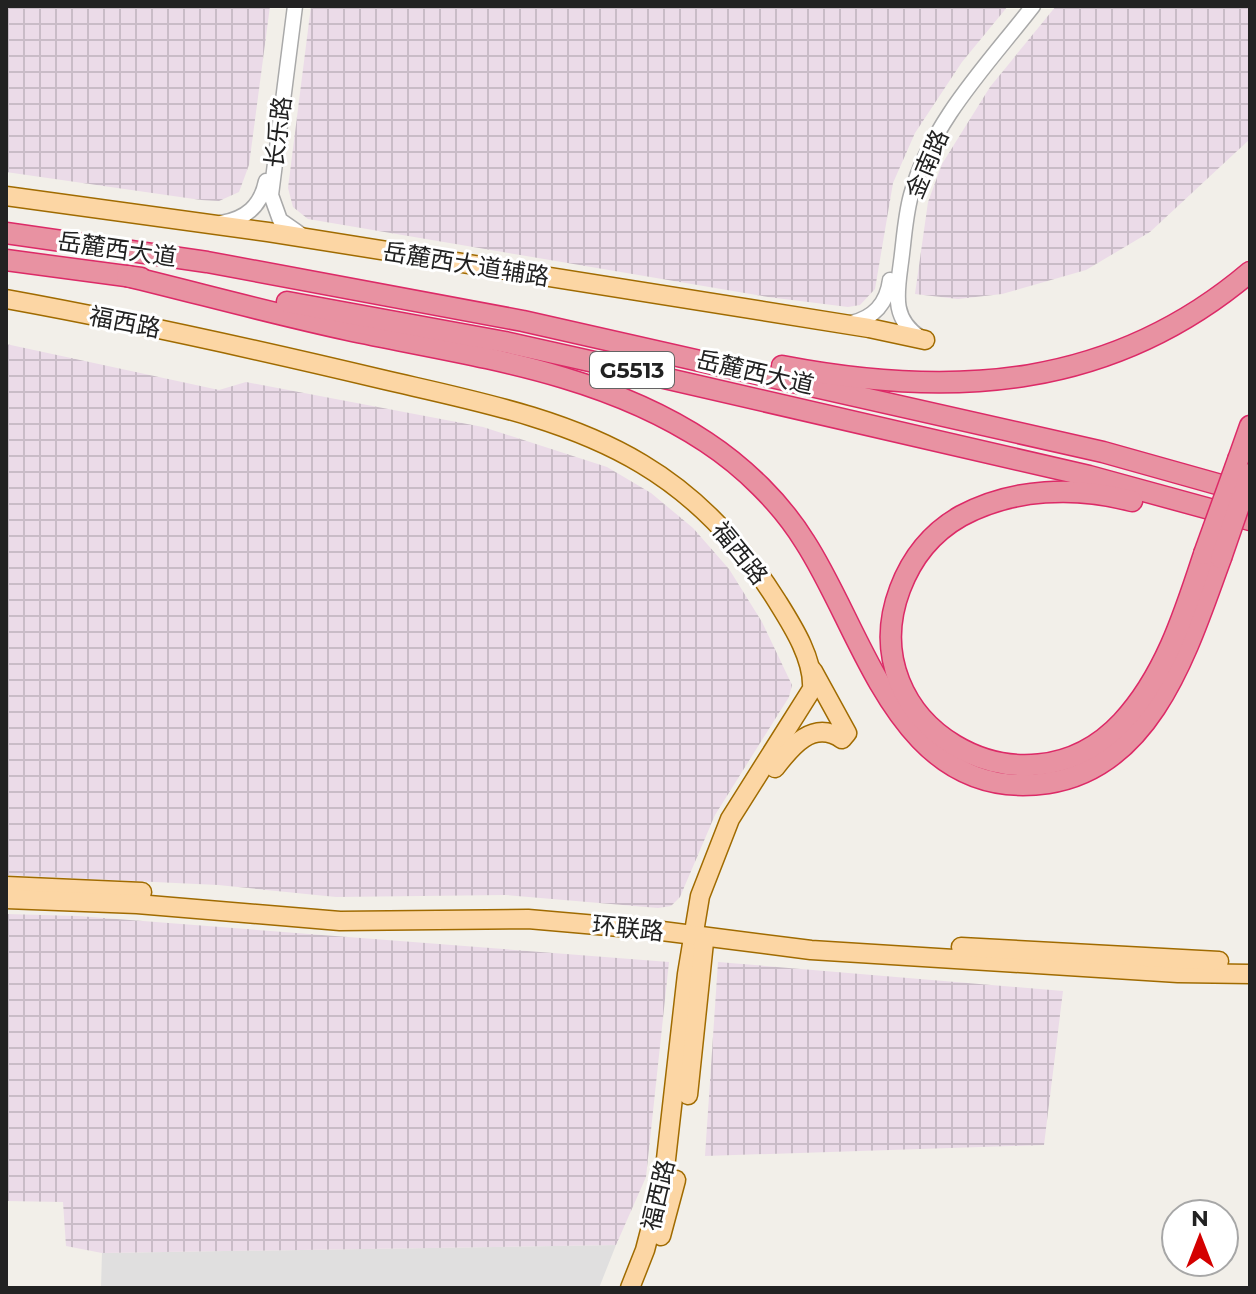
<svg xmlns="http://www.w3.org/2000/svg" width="1256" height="1294" viewBox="0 0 1256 1294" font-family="Montserrat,'Noto Sans SC',sans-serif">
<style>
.residential{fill:#e0dfdf}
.industrial{fill:url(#industrial-grid)}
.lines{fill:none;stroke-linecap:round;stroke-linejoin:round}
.minor-casing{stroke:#a9a9a9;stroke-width:17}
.major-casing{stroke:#a06b00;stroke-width:21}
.highway-casing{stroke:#dc2a67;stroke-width:23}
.minor{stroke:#fff;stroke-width:14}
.major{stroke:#fcd6a4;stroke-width:18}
.highway{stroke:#e892a2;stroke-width:20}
.highway-bridge-casing{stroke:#dc2a67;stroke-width:23;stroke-linecap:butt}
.highway-bridge{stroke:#e892a2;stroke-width:20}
.labels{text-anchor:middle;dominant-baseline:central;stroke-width:6;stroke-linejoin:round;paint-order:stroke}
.shield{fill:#fff;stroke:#646464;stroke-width:2}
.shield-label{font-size:22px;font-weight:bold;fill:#222}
.street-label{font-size:24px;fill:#222;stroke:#fff}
</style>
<defs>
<pattern id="industrial-grid" width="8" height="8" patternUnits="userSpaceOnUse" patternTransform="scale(2)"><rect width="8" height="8" fill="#ebdbe8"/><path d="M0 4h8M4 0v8" fill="none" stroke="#c9bcc7"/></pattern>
</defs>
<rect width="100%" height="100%" fill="#f2efe9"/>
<!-- residential -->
<path class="residential" d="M616,1245L599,1288H101L102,1253Z"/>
<!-- industrial -->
<g class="industrial">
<path d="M6,6H270L249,165L239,192L219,201L201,200L6,172Z"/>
<path d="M311,6H1008L962,62L915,133L893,183L875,289L860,305L848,307L768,297L308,219L293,207L288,188Z"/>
<path d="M1056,6H1250V139L1150,232L1086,270L1002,294L958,299L915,294L928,202L942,164L990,87Z"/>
<path d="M6,344L219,390L246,382L483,427L607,467L651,493L693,528L729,569L762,622L792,685L789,697L715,815L680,897L671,906L658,908L506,895L336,897L218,885L6,875Z"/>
<path d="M6,914L78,916L669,962L646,1177L616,1245L102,1253L66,1246L63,1202L6,1201Z"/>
<path d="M718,962L1063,991L1044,1145L705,1156Z"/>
</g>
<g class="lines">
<!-- minor casing -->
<g class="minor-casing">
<g id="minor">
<path d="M295,6L271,195L280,220L300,234"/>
<path d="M221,223C246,219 261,206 266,181"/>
<path d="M851,323C874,318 887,303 890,280"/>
<path d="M921,338C891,319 897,293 901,262C904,240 905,217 911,195C931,122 988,64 1033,6"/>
</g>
</g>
<!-- major casing -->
<g class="major-casing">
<g id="major">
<path d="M6,196L268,232L869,328L925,340"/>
<path d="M6,299C133,322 259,350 385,380C471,400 566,418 642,464C699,498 742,545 777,601C792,625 814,659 812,689L730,819L700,896L687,974L664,1177L645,1250L630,1288"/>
<path d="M775,768C791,747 813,719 842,739L847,733L813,671"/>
<path d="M6,886L142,892"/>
<path d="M6,899L137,904L340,921L528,919L654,930L811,950L1178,973L1250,974"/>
<path d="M961,947L1219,961"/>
<path d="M688,1095L704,942"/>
<path d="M661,1236L676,1180"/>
</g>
</g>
<!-- highway casing -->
<g class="highway-casing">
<g id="highway">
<path d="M6,233L207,262L523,321L1103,452L1242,491"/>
<path d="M6,260L141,278"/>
<path d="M127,276C201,294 274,314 348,330C470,356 599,371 706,442C744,467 781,503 805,542C866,636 900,805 1048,783C1154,767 1189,644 1221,558"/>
<path d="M287,302L505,342L612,366L1089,476L1250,520"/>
<path d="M782,366C954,399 1112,389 1250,272"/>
<path d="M1239,457L1250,426"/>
<path d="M1132,501C1076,486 1013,488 961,516C931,533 912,557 900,589C849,724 1024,827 1122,722C1165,676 1185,612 1204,554"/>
</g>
</g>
<!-- minor -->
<use href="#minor" class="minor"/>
<!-- major -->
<use href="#major" class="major"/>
<!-- highway -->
<use href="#highway" class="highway"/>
<!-- highway-bridge casing -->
<g class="highway-bridge-casing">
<g id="highway-bridge">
<path d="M1204,554L1239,457"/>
<path d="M1221,558L1250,474"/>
</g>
</g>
<!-- highway-bridge -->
<use href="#highway-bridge" class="highway-bridge"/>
</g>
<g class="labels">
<!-- shield labels -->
<rect class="shield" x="590" y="352" width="84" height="36" rx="6"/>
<g class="shield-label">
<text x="632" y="370">G5513</text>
</g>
<!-- street labels -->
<g class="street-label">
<text transform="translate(278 132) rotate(-83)">长乐路</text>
<text transform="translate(927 164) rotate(-67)">金南路</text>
<text transform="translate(117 249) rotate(8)">岳麓西大道</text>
<text transform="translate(466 264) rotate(9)">岳麓西大道辅路</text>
<text transform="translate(125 322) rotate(11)">福西路</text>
<text transform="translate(755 372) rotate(13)">岳麓西大道</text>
<text transform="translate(740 553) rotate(51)">福西路</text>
<text transform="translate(628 928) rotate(6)">环联路</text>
<text transform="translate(658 1195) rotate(-77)">福西路</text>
</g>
</g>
<!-- border -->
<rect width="1256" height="1294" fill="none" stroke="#222222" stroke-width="16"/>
<!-- north arrow -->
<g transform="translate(1200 1238)"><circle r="38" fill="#ffffff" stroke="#a7a7a7" stroke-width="2"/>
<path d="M0-6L14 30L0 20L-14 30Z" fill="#d40000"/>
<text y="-12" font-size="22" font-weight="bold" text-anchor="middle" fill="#222222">N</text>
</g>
</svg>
